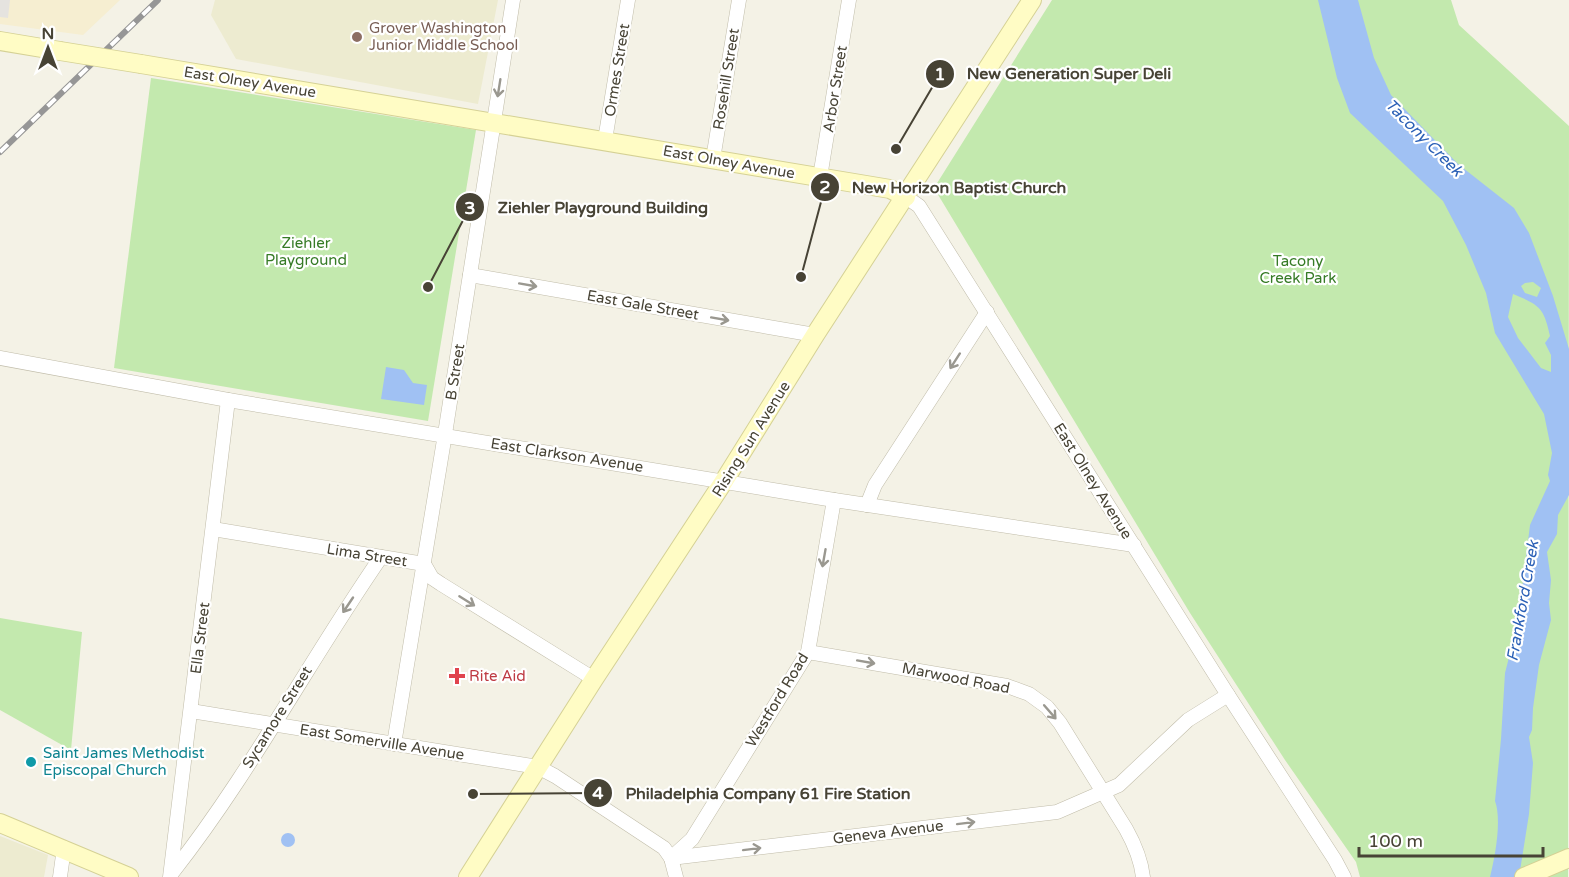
<svg xmlns="http://www.w3.org/2000/svg" width="1569" height="877" viewBox="0 0 1569 877" font-family="'Varela Round',sans-serif">
<style>
.commercial{fill:#f6eed1}
.education{fill:#edebd0}
.green{fill:#c3e9ae}
.parking{fill:#e5e3df}
.water{fill:#a0c1f3;fill-rule:evenodd}
.lines{fill:none;stroke-linecap:round;stroke-linejoin:round}
.street-casing{stroke:#c0bca9;stroke-width:15}
.secondary-casing{stroke:#d5d195;stroke-width:20}
.street{stroke:#fff;stroke-width:14}
.secondary{stroke:#fffcc5;stroke-width:18}
.rail-casing{stroke:#969696;stroke-width:6}
.rail{stroke:#fff;stroke-width:4;stroke-dasharray:11;stroke-linecap:butt}
.secondary-bridge-casing{stroke:#d5d195;stroke-width:20;stroke-linecap:butt}
.secondary-bridge{stroke:#fffcc5;stroke-width:18}
.oneway{stroke:#9a9890}
.education-dot{fill:#8d6e63;stroke:#fff;stroke-width:2}
.health-dot{fill:#e0444e;stroke:#fff;stroke-width:2}
.culture-dot{fill:#0f9aa8;stroke:#fff;stroke-width:2}
.labels{text-anchor:middle;dominant-baseline:central;stroke-width:4.5;stroke-linejoin:round;paint-order:stroke}
.education-label{font-size:15px;fill:#785e54;stroke:#fff;text-anchor:start}
.street-label{font-size:15px;fill:#474335;stroke:#fff}
.park-label{font-size:15px;fill:#367b26;stroke:#fff}
.health-label{font-size:15px;fill:#be3a42;stroke:#fff;text-anchor:start}
.culture-label{font-size:15px;fill:#0d838f;stroke:#fff;text-anchor:start}
.water-label{font-size:16px;font-style:italic;fill:#2b60b6;stroke:#fff}
.leader{fill:none;stroke:#474335;stroke-width:2}
.callout-dot{fill:#474335;stroke:#fff;stroke-width:2}
.mark-label{font-size:18px;text-anchor:middle;font-weight:bold;fill:#fff}
.callout-label{font-size:16px;text-anchor:middle;font-weight:bold;fill:#474335;stroke:#fff;stroke-width:4.5;stroke-linejoin:round;paint-order:stroke}
</style>
<rect width="100%" height="100%" fill="#f4f2e6"/>
<!-- commercial -->
<path class="commercial" d="M0,0H120L83,35L0,24Z"/>
<!-- education -->
<g class="education">
<path d="M215,0H498L478,104L236,59L211,15Z"/>
<path d="M0,836L48,855L44,877H0Z"/>
</g>
<!-- green -->
<g class="green">
<path d="M1052,0H1451L1459,25L1569,126L1568,877H1360L1356,862L1285,760L1190,613L934,188Z"/>
<path d="M151,78L476,130L428,421L114,368Z"/>
<path d="M0,618L82,632L71,750L0,710Z"/>
</g>
<!-- parking -->
<path class="parking" d="M0,0H10L8,18L0,17Z"/>
<!-- water -->
<g class="water">
<path d="M1318,0H1358L1374,58L1391,95L1458,164L1514,208L1529,233L1553,296L1569,349V495L1558,515L1557,534L1547,552L1551,580L1549,603L1551,620L1539,665L1533,708L1532,730L1529,737L1533,763L1529,814L1519,877H1490C1495,857 1502,820 1495,801L1501,739L1505,673L1518,622L1530,525L1550,481L1548,475L1552,453L1544,414L1495,333L1486,293L1466,245L1443,201L1350,113L1337,78ZM1533,282L1541,288L1537,297L1525,293L1521,286L1525,283ZM1513,294C1540,305 1544,308 1550,336L1545,343L1551,355V372L1541,368L1518,338L1508,317Z"/>
<path d="M386,367L404,370L413,383L427,385L424,405L381,399Z"/>
<circle cx="288" cy="840" r="7"/>
</g>
<g class="lines">
<!-- street casing -->
<g class="street-casing">
<g id="street">
<path d="M605,140L628,0"/>
<path d="M713,159L739,0"/>
<path d="M820,177L849,0"/>
<path d="M906,197L919,206L1228,695L1335,860L1344,877"/>
<path d="M470,275L815,335"/>
<path d="M0,358L228,400L834,500L1134,545"/>
<path d="M867,505L875,485L987,312"/>
<path d="M213,529L424,564L432,578L441,584L594,679"/>
<path d="M808,652L1007,686L1029,694L1047,707L1060,723L1126,829C1135,845 1141,860 1143,877"/>
<path d="M191,711L538,767L555,776L664,848L671,858L676,877"/>
<path d="M394,744L445,434L513,0"/>
<path d="M671,858L1057,812L1119,785L1188,720L1228,695"/>
<path d="M671,858L692,839L808,652L834,500"/>
<path d="M172,873C250,774 309,661 381,557"/>
<path d="M60,877L64,848"/>
<path d="M170,877L228,400"/>
</g>
</g>
<!-- secondary casing -->
<g class="secondary-casing">
<g id="secondary">
<path d="M0,41L60,51"/>
<path d="M141,64L890,189L906,197"/>
<path d="M0,823L129,877"/>
<path d="M468,877L594,679L724,481L815,335L1032,0"/>
<path d="M1524,877L1569,858"/>
</g>
</g>
<!-- street -->
<use href="#street" class="street"/>
<!-- secondary -->
<use href="#secondary" class="secondary"/>
<!-- rail casing -->
<g class="rail-casing">
<path id="rail" d="M0,152L158,0"/>
</g>
<!-- rail -->
<use href="#rail" class="rail"/>
<!-- secondary-bridge casing -->
<g class="secondary-bridge-casing">
<path id="secondary-bridge" d="M60,51L141,64"/>
</g>
<!-- secondary-bridge -->
<use href="#secondary-bridge" class="secondary-bridge"/>
</g>
<!-- one-way arrows -->
<defs><path id="oneway-shaft" d="M-6 0H5M1.5-3L5.5 0L1.5 3" fill="none" stroke-width="1.6" stroke-linecap="round" stroke-linejoin="round" transform="scale(1.5)"/></defs>
<g class="oneway">
<use href="#oneway-shaft" transform="translate(499 88) rotate(99)"/>
<use href="#oneway-shaft" transform="translate(528 285) rotate(10)"/>
<use href="#oneway-shaft" transform="translate(720 319) rotate(10)"/>
<use href="#oneway-shaft" transform="translate(955 361) rotate(123)"/>
<use href="#oneway-shaft" transform="translate(824 558) rotate(100)"/>
<use href="#oneway-shaft" transform="translate(467 601) rotate(32)"/>
<use href="#oneway-shaft" transform="translate(348 605) rotate(124)"/>
<use href="#oneway-shaft" transform="translate(866 662) rotate(10)"/>
<use href="#oneway-shaft" transform="translate(1050 712) rotate(49)"/>
<use href="#oneway-shaft" transform="translate(966 823) rotate(-7)"/>
<use href="#oneway-shaft" transform="translate(752 849) rotate(-7)"/>
</g>
<!-- markers -->
<circle class="education-dot" cx="357" cy="37" r="6"/>
<path class="health-dot" d="M454 667h6v6h6v6h-6v6h-6v-6h-6v-6h6z"/>
<circle class="culture-dot" cx="31" cy="762" r="6"/>
<g class="labels">
<!-- education labels -->
<g class="education-label">
<text x="369" y="28">Grover Washington<tspan x="369" dy="17">Junior Middle School</tspan></text>
</g>
<!-- street labels -->
<g class="street-label">
<text transform="translate(617 70) rotate(-81)">Ormes Street</text>
<text transform="translate(726 79) rotate(-81)">Rosehill Street</text>
<text transform="translate(250 82) rotate(9)">East Olney Avenue</text>
<text transform="translate(835 89) rotate(-81)">Arbor Street</text>
<text transform="translate(729 162) rotate(10)">East Olney Avenue</text>
<text transform="translate(643 305) rotate(10)">East Gale Street</text>
<text transform="translate(455 372) rotate(-81)">B Street</text>
<text transform="translate(751 439) rotate(-58)">Rising Sun Avenue</text>
<text transform="translate(567 455) rotate(9)">East Clarkson Avenue</text>
<text transform="translate(1093 481) rotate(58)">East Olney Avenue</text>
<text transform="translate(367 555) rotate(9)">Lima Street</text>
<text transform="translate(200 638) rotate(-83)">Ella Street</text>
<text transform="translate(956 678) rotate(11)">Marwood Road</text>
<text transform="translate(777 700) rotate(-59)">Westford Road</text>
<text transform="translate(277 717) rotate(-58)">Sycamore Street</text>
<text transform="translate(382 742) rotate(9)">East Somerville Avenue</text>
<text transform="translate(888 832) rotate(-7)">Geneva Avenue</text>
</g>
<!-- park labels -->
<g class="park-label">
<text x="306" y="243">Ziehler<tspan x="306" dy="17">Playground</tspan></text>
<text x="1298" y="261">Tacony<tspan x="1298" dy="17">Creek Park</tspan></text>
</g>
<!-- health labels -->
<g class="health-label">
<text x="469" y="676">Rite Aid</text>
</g>
<!-- culture labels -->
<g class="culture-label">
<text x="43" y="753">Saint James Methodist<tspan x="43" dy="17">Episcopal Church</tspan></text>
</g>
<!-- water labels -->
<g class="water-label">
<text transform="translate(1424 138) rotate(45)">Tacony Creek</text>
<text transform="translate(1523 601) rotate(-80)">Frankford Creek</text>
</g>
</g>
<!-- callouts -->
<path class="leader" d="M896 149L940 74M801 277L825 187M428 287L470 207M473 794L598 793"/>
<g class="callout-dot">
<circle cx="896" cy="149" r="6"/>
<circle cx="801" cy="277" r="6"/>
<circle cx="428" cy="287" r="6"/>
<circle cx="473" cy="794" r="6"/>
<circle cx="940" cy="74" r="15"/>
<circle cx="825" cy="187" r="15"/>
<circle cx="470" cy="207" r="15"/>
<circle cx="598" cy="793" r="15"/>
</g>
<g class="mark-label">
<text x="940" y="80">1</text>
<text x="825" y="193">2</text>
<text x="470" y="214">3</text>
<text x="598" y="799">4</text>
</g>
<g class="callout-label">
<text x="1069" y="79">New Generation Super Deli</text>
<text x="959" y="193">New Horizon Baptist Church</text>
<text x="603" y="213">Ziehler Playground Building</text>
<text x="768" y="799">Philadelphia Company 61 Fire Station</text>
</g>
<!-- north arrow -->
<g transform="translate(48 48)" stroke="#ffffff" stroke-width="4.5" paint-order="stroke">
<path d="M0-4.5L10 22L0 15L-10 22Z" fill="#474335"/>
<text y="-9" font-size="16" font-weight="bold" text-anchor="middle" fill="#474335">N</text>
</g>
<!-- scale -->
<path d="M1359 847v9h184v-9" fill="none" stroke="#474335" stroke-width="3"/>
<text x="1368" y="847" font-size="18" fill="#474335" stroke="#ffffff" stroke-width="4.5" paint-order="stroke">100 m</text>
</svg>
